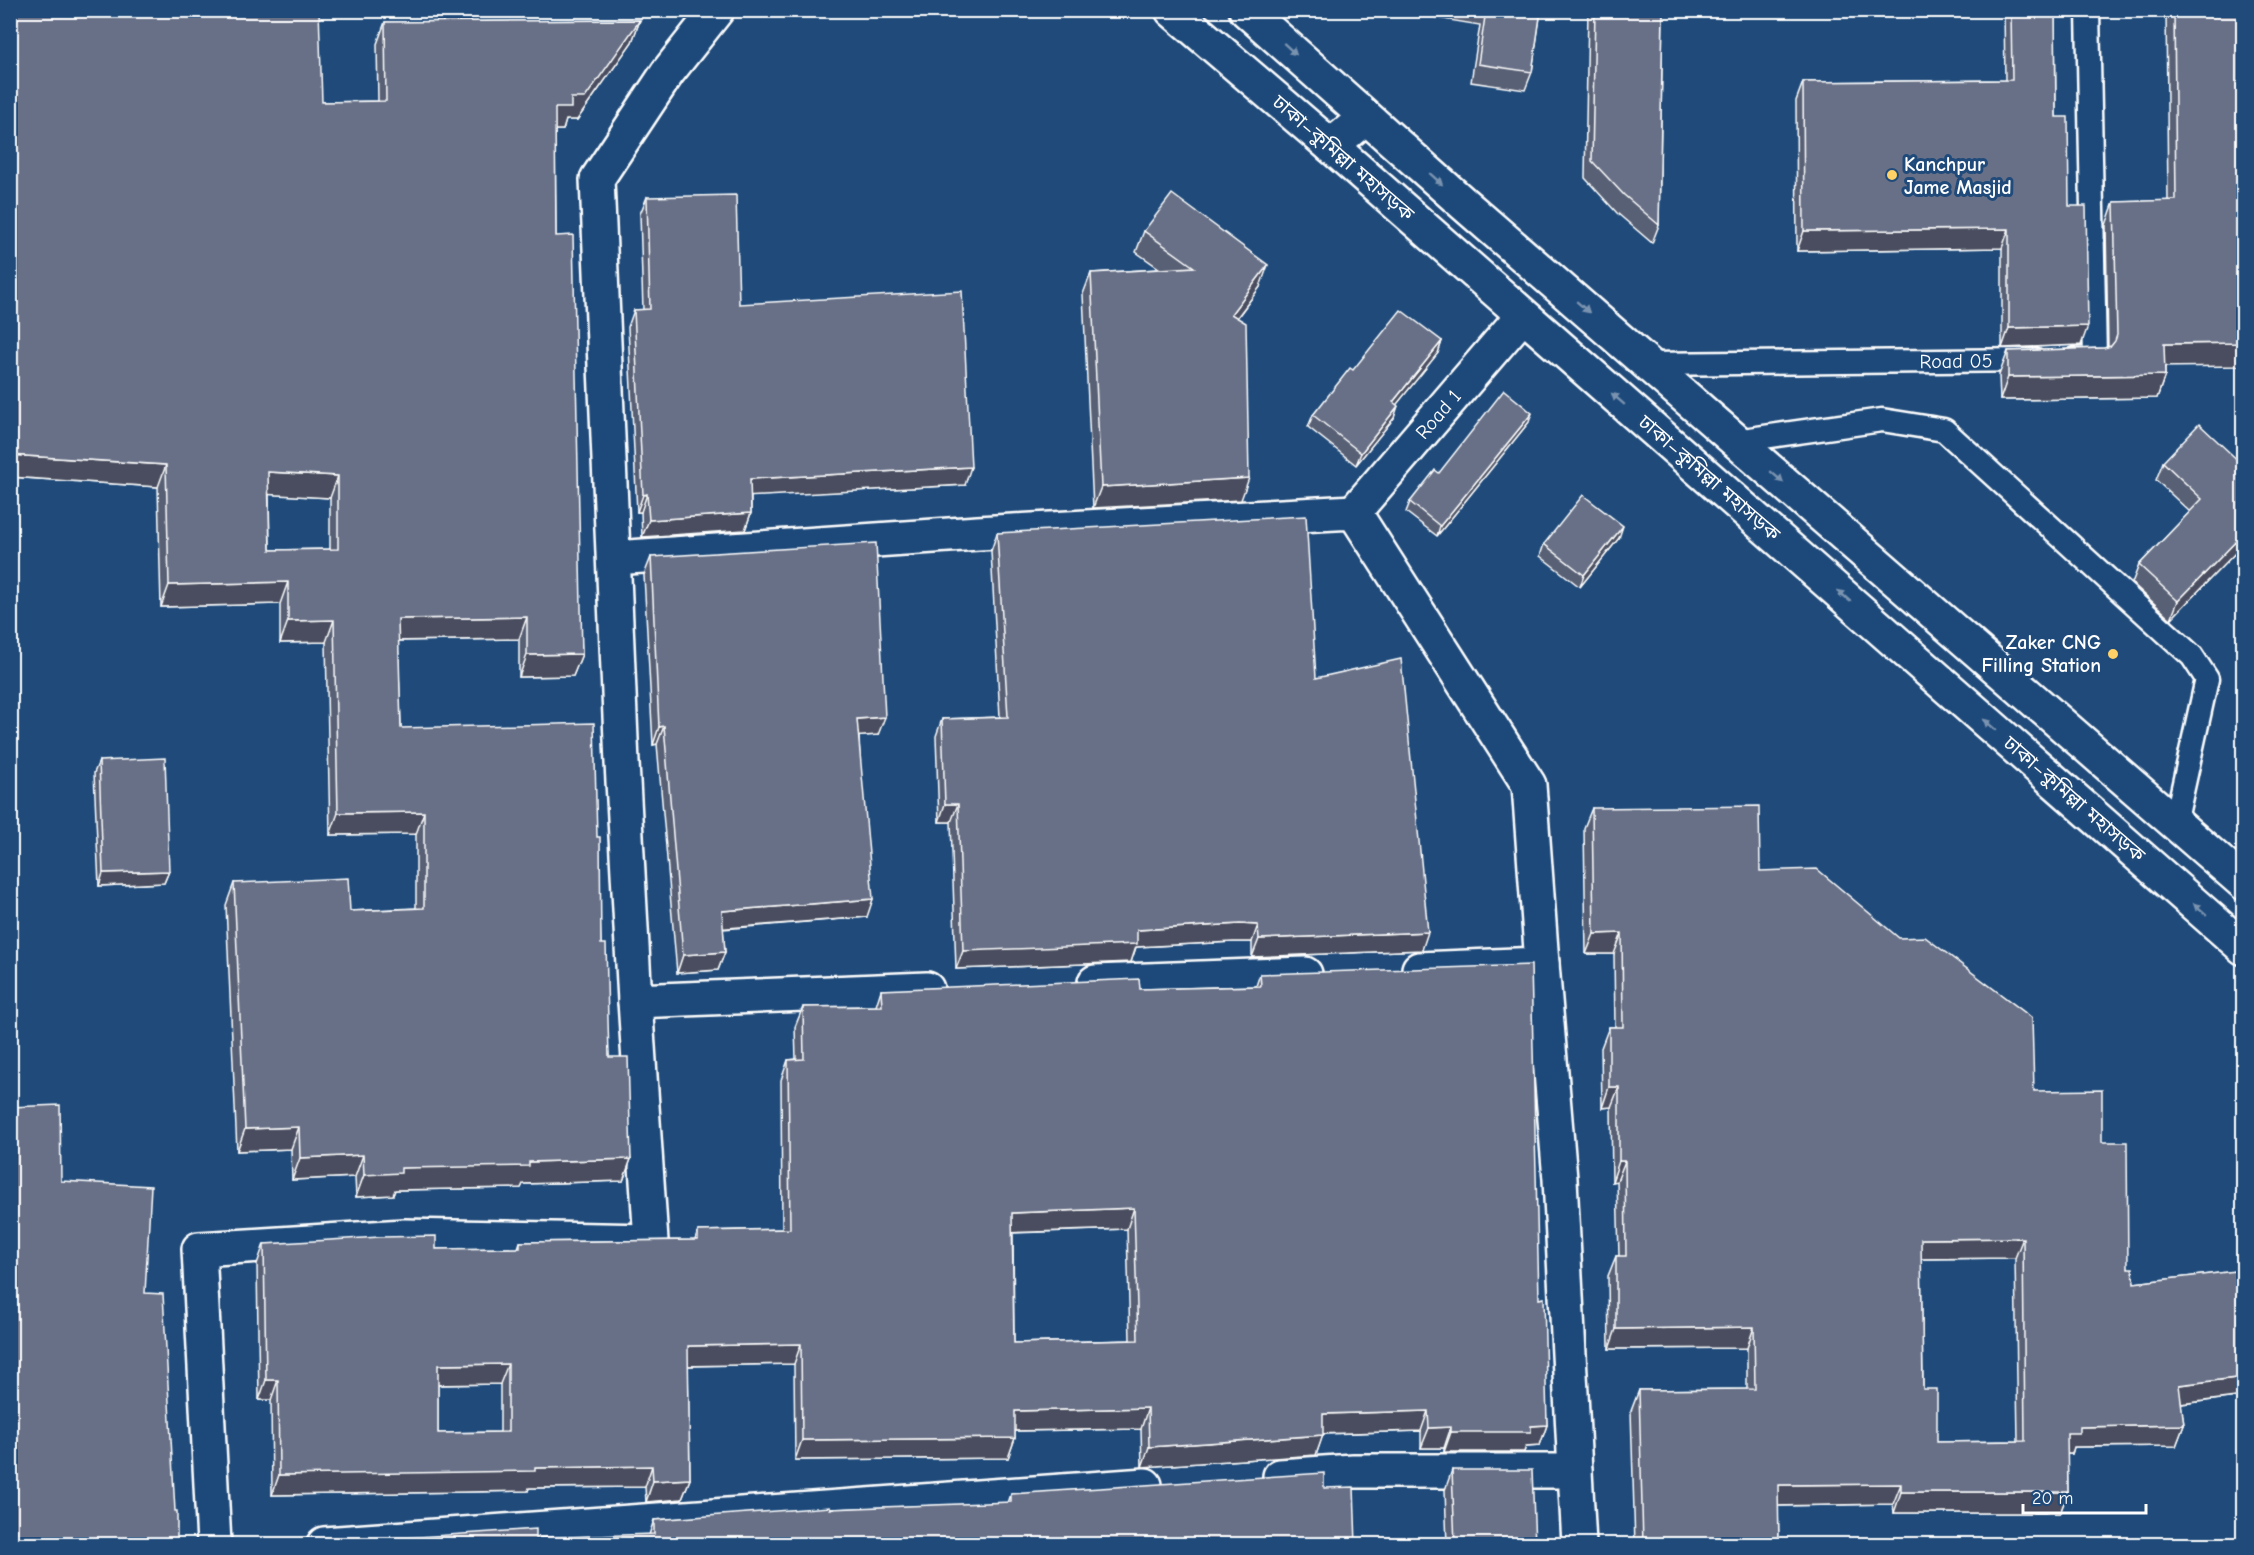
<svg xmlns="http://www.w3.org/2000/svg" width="2254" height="1555" viewBox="0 0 2254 1555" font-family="'Comic Neue','Noto Sans Bengali',sans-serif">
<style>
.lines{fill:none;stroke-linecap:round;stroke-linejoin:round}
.service-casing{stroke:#fff;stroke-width:27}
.minor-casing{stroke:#fff;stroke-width:38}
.trunk-casing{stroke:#fff;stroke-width:38}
.service{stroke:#1f4a7a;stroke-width:22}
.minor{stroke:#1f4a7a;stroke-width:33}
.trunk{stroke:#1f4a7a;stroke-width:33}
.wall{fill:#596074;stroke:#fff;stroke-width:1.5;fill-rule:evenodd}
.shaded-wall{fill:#484e5e;stroke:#fff;stroke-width:1.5}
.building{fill:#677087;stroke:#fff;stroke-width:1.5;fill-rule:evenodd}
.oneway{fill:#7992af}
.poi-dot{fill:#ffd166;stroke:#1f4a7a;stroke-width:2}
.labels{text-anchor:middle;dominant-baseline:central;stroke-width:6;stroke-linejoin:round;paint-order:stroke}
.street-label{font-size:20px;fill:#fff;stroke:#1f4a7a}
.poi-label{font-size:20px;font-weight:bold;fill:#fff;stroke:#1f4a7a;text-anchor:start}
</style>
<rect width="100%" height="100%" fill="#1f4a7a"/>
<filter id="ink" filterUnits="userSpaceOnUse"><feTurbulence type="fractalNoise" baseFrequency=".0167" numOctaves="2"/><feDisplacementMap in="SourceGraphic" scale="12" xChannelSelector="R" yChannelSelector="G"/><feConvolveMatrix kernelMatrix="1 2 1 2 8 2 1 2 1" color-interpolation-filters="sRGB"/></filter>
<g filter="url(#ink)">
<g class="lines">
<!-- service casing -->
<g class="service-casing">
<g id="service">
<path d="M2076,359L2095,358L2088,10"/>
<path id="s1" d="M1648,364L2034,360"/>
<path d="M1736,441L1882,420L1944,430L2192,656L2207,679L2175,824"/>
</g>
</g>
<!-- minor casing -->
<g class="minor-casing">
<g id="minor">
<path d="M717,10L668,72L597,179L622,763L635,1001L927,989"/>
<path d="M1331,146L1366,117"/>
<path id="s2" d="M1354,512L1522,316"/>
<path d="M614,558L978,533L1354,512L1529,785L1542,964L1419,969"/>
<path d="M1095,982L1305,974"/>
<path d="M1575,1471L1579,1544"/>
<path d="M1280,1476L1353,1471H1575L1560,1179L1542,964"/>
<path d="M214,1544L199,1249L404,1236L651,1241L635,1001"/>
<path d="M324,1544L1145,1485"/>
</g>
</g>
<!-- trunk casing -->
<g class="trunk-casing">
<g id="trunk">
<path d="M1172,10L1331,146L2244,948"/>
<path d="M1246,10L1465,205L2244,883"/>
</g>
</g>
<!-- service -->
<use href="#service" class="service"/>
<!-- minor -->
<use href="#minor" class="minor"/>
<!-- trunk -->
<use href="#trunk" class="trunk"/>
</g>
<!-- wall -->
<g class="wall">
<path d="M10,10L322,102L378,101L377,44L385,22L640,20L632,42L577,120H566L563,130H555L556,236L582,654L573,676L519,677V639L398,641L401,728L597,837L601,944L609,1057L631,1159L623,1181L523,1184L521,1188L395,1190L393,1195L356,1197L355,1177L292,1180L291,1149L237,1151L226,905L234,883L350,911L416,908V834L330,835L326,642L280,643V604L161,607L158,487L10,477ZM269,494L330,498V549L270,550Z"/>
<path d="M1432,10H1541L1532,72L1525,90L1471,82L1480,25L1431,17Z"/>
<path d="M1588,10H1663L1659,225L1652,243L1617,213L1585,178Z"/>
<path d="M2004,10H2055L2056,117L2069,206L2081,345L2002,348V248L1797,251L1796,101L1803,82L2005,80Z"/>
<path d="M2166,10H2244L2165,367V375L2157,398L2000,400L1999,375L2008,351L2104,348L2108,347L2106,225L2114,202L2168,201Z"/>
<path d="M647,197L739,304L965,485L751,496V513L745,530L642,537L641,512H637L628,327L634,310H643L640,214Z"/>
<path d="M1144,231L1260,287L1237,318L1241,500L1093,508L1083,294L1091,273L1160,269L1136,252Z"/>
<path d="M1442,341L1438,353L1396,405L1394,418L1356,465L1308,427L1313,415L1353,370Z"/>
<path d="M1529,422L1437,536L1406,512L1410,502L1439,473Z"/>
<path d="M2163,462L2244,466V544L2171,619L2132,583L2139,565L2190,512L2156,480Z"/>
<path d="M997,533L1316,678L1422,950L1252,957V942H1233L1136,947L1131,962L956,969L951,822H939L936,736L942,719L1000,717L991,551Z"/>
<path d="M1619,538L1580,587L1540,556L1544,544Z"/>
<path d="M651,557L878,735L859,736L867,917L723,929L725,952L718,970L677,973L657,744L653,745L644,575Z"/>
<path d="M99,761L169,871L164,883L99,886L94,773Z"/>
<path d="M1592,808L1760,871L2034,1091L2102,1142L2128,1268L2134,1283L2244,1270V1396L2181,1404L2184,1425L2176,1446L2074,1447L2072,1454H2067L2068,1492L2060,1513H1894L1893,1504L1778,1506L1779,1545H1635L1631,1411L1639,1390L1747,1389V1348L1609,1349L1608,1276L1616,1256H1619L1617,1181L1612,1182L1611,1107L1602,1108L1601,1048L1609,1027H1615L1614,954H1586L1584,828ZM2015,1258L2018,1441L1937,1442L1923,1389L1921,1259Z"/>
<path d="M1260,974L1539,1299L1547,1425L1540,1445L1526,1446L1524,1452H1444V1448H1421V1431L1323,1434L1316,1455L1142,1467L1141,1429L1015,1431V1438L1008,1458L795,1460L794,1364L688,1366L690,1479L682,1499L646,1502L645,1487L529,1488L528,1491L272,1495L271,1400H259L257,1264L264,1244L436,1249L518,1248L520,1242L695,1240L698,1231L782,1229L781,1080L788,1060L796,1059L795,1027L803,1007L876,1006L881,990L1140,989L1256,986ZM1127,1229L1130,1340L1014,1343L1013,1233ZM500,1384V1432L438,1433V1385Z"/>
<path d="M1452,1470L1535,1545H1447L1445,1490Z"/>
<path d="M1324,1488L1356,1545H260L261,1540L323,1542L332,1543L649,1535L654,1520L830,1509L1008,1503L1011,1494Z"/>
</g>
<!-- shaded-wall -->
<g class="shaded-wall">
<path d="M640,20L632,42L577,120H566L563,130H547L555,108L571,98Z"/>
<path d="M2009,229L2002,248L1797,251L1804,231Z"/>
<path d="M1268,265L1260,287L1223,336L1231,314Z"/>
<path d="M2088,326L2081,345L2002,348L2009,328Z"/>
<path d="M1442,341L1438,353L1389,414L1393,402Z"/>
<path d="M2244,343V366L2156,367L2164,344Z"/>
<path d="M2165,375L2157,398L2000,400L2008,377Z"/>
<path d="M1398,406L1394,418L1356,465L1361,453Z"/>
<path d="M1532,413L1529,422L1437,536L1440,526Z"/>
<path d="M10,455L166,465L158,487L10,477Z"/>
<path d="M971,467L965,485L744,497L750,479Z"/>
<path d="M268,472L338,476L330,498L260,494Z"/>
<path d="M1249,478L1241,500L1093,508L1101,487Z"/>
<path d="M647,494L641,512H637L643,495Z"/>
<path d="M751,513L745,530L642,537L649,520Z"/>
<path d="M1623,526L1619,538L1580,587L1584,575Z"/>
<path d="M2244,533V544L2171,619L2178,601Z"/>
<path d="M288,582L280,604L161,607L169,585Z"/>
<path d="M527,617L519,639L390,641L398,619Z"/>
<path d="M334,620L326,642L280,643L288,621Z"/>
<path d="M582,654L573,676L519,677L527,655Z"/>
<path d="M885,717L878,735L851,737L857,719Z"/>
<path d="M664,726L657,744L653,745L659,727Z"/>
<path d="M945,804H958L951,822H939Z"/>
<path d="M424,812L416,834L330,835L338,813Z"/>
<path d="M169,871L164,883L99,886L103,873Z"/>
<path d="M873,899L867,917L715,929L722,911Z"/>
<path d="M1240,924L1258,925L1252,942H1233L1136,947L1131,962L956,969L963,951L1137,930Z"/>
<path d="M1428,932L1422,950L1252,957L1259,939Z"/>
<path d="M1622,933L1614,954H1586L1594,934Z"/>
<path d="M725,952L718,970L677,973L683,955Z"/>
<path d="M1609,1087H1619L1611,1107L1602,1108Z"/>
<path d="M299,1127L291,1149L237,1151L245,1129Z"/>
<path d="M363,1155L355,1177L292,1180L300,1158Z"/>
<path d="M631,1159L623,1181L523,1184L521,1188L395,1190L393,1195L356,1197L364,1175L401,1168L529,1162Z"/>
<path d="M1619,1161H1625L1617,1181L1612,1182Z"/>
<path d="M1134,1208L1127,1229L1005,1233L1012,1213Z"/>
<path d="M2023,1238L2015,1258L1913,1259L1921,1239Z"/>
<path d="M1754,1327L1747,1348L1609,1349L1616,1329Z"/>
<path d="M801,1344L794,1364L681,1366L688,1346Z"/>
<path d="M508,1364L500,1384L430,1385L438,1365Z"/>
<path d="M2244,1377V1396L2172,1405L2179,1385Z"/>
<path d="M266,1380H278L271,1400H259Z"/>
<path d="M1148,1408L1141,1429L1007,1431L1015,1411Z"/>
<path d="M1428,1411L1421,1431L1315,1434L1323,1414Z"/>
<path d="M1547,1425L1540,1445L1526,1446L1524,1452H1444L1451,1432L1531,1426Z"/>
<path d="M2184,1425L2176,1446L2074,1447L2072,1454H2060L2067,1433L2079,1427Z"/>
<path d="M1451,1427L1444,1448H1421L1429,1428Z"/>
<path d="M1323,1435L1316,1455L1142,1467L1149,1447Z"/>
<path d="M1015,1438L1008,1458L795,1460L802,1440Z"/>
<path d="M652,1466L645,1487L529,1488L528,1491L272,1495L279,1475L535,1468Z"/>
<path d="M690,1479L682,1499L646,1502L653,1481Z"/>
<path d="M1901,1484L1893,1504L1771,1506L1778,1485Z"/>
<path d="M1901,1492H2068L2060,1513H1894Z"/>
</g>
<!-- building -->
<g class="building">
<path d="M10,10H319L322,102L386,101L385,22L640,20L585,98H571V108H555L556,236L573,235L582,654L527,655V617L398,619L401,728L594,723L597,837H600L601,944H606L609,1057H628L631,1159L529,1162V1166L401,1168V1173L364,1175L363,1155L300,1158L299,1127L245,1129L234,883L348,878L350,911L424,908V812L338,813L334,620L288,621V582L169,585L166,465L10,455ZM268,472L338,476V549L270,550Z"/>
<path d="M1486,10H1541L1532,72L1478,64Z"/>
<path d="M1595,10H1663L1659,225L1624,195L1592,161Z"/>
<path d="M2011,10H2055L2056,117H2068L2069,206H2086L2088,326L2009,328V229L1804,231L1803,82L2012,80Z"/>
<path d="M2174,10H2244V343L2164,344L2165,375L2008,377V351L2104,348L2111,346L2115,341L2117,335L2114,202L2176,200Z"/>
<path d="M1172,194L1268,265L1231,314L1246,323L1249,478L1101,487L1091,273L1194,267L1144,231Z"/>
<path d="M736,195L739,304L962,291L971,467L750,479L751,513L649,520L647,494L643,495L634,310L650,309L647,197Z"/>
<path d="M1401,310L1442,341L1393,402L1398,406L1361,453L1313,415L1350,368L1353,370Z"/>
<path d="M1504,390L1532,413L1440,526L1410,502L1435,470L1439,473Z"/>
<path d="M2199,424L2244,466V533L2178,601L2139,565L2202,499L2163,462Z"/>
<path d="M1583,495L1623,526L1584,575L1544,544Z"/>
<path d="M1306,516L1316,678L1401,659L1428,932L1259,939L1258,925L1240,924L1137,930V944L963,951L958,804H945L942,719L1008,717L997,533Z"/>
<path d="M876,543L885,717L857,719L873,899L722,911L725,952L683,955L664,726L659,727L651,557Z"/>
<path d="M165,758L169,871L103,873L99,761Z"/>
<path d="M1759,806L1760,871L1817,869L1899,938L1925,937L2032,1018L2034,1091L2102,1090V1142H2127L2128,1268H2133L2134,1283L2244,1270V1377L2179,1385L2184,1425L2079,1427V1433H2067L2068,1492H1901V1484L1778,1485L1779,1545H1643L1639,1390L1755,1389L1754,1327L1616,1329V1256H1626L1625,1161H1619V1087H1609V1027H1623L1622,933L1594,934L1592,808ZM2023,1238L2025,1441L1937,1442V1389H1923L1921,1239Z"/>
<path d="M1531,965L1539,1299L1544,1298L1547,1425L1531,1426V1432H1451V1427L1429,1428L1428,1411L1323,1414V1435L1149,1447L1148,1408L1015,1411V1438L802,1440L801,1344L688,1346L690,1479L653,1481L652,1466L535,1468V1471L279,1475L278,1380H266L264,1244L380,1237L436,1236V1249L520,1248V1242L698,1240V1231L790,1229L788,1060L804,1059L803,1007L882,1006L881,990L1139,979L1140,989L1261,986L1260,974ZM1134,1208L1138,1340L1014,1343L1012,1213ZM508,1364V1432L438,1433V1365Z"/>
<path d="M60,1105L61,1181L151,1186L145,1293L163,1294L175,1511H177V1545H10V1107Z"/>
<path d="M1452,1470H1532L1535,1545H1455Z"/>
<path d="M1324,1473V1488L1354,1487L1356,1545H261V1540L318,1538L323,1542L332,1543L536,1529V1538L654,1534V1520L830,1507V1509L1011,1502V1494Z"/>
</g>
<!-- one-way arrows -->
<defs><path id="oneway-solid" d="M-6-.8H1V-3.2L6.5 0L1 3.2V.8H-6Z" transform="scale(1.5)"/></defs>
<g class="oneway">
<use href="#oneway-solid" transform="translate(1290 49) rotate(42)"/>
<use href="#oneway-solid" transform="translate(1436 179) rotate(42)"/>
<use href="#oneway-solid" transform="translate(1583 307) rotate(41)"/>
<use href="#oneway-solid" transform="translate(1618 399) rotate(-139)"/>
<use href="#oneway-solid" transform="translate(1777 477) rotate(41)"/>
<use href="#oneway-solid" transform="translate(1844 596) rotate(-139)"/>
<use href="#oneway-solid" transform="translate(1990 725) rotate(-139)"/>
<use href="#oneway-solid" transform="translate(2200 909) rotate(-139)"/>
</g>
</g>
<!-- markers -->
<g class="poi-dot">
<circle cx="1892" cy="175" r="6"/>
<circle cx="2113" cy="654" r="6"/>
</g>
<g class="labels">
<!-- street labels -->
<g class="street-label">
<text transform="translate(1343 158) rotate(41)">ঢাকা–কুমিল্লা মহাসড়ক</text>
<text stroke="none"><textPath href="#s1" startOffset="308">Road 05</textPath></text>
<text stroke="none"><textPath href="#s2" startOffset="129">Road 1</textPath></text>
<text transform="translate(1709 478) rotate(41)">ঢাকা–কুমিল্লা মহাসড়ক</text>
<text transform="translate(2074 799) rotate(41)">ঢাকা–কুমিল্লা মহাসড়ক</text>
</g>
<!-- poi labels -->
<g class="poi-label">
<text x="1904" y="164">Kanchpur<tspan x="1904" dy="23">Jame Masjid</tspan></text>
<text x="2101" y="642" text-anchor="end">Zaker CNG<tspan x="2101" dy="23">Filling Station</tspan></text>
</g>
</g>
<!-- margin -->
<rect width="2254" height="1555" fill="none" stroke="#1f4a7a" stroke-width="36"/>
<rect x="18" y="18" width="2218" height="1519" fill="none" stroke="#fff" stroke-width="2" filter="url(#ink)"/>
<!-- scale -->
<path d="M2023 1504v9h123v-9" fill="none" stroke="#ffffff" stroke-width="3"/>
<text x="2032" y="1504" font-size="18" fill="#ffffff" stroke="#1f4a7a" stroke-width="4.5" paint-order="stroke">20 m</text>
</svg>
